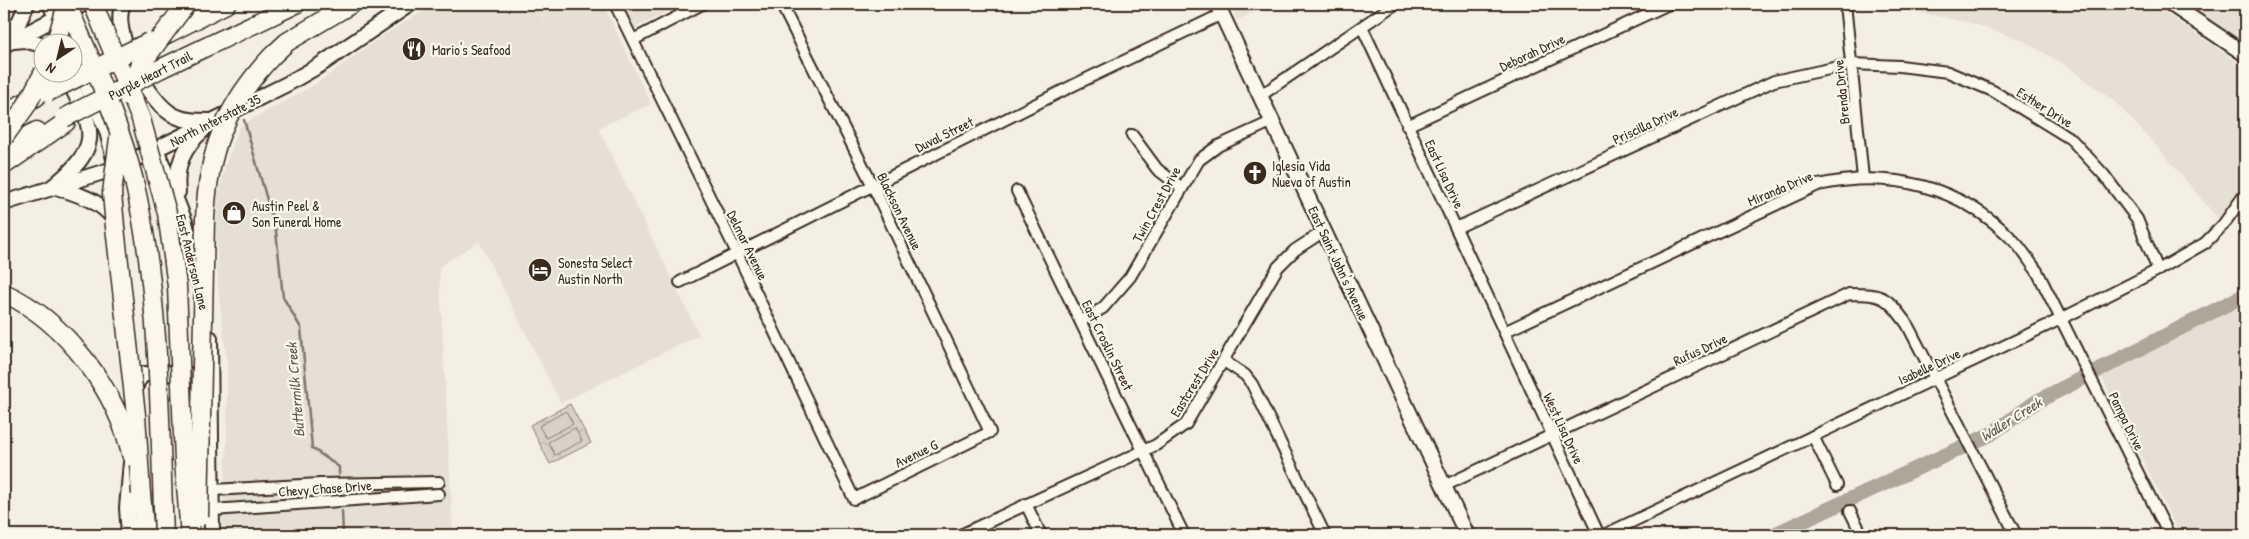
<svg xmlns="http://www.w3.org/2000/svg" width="2249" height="539" viewBox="0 0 2249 539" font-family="'Patrick Hand',sans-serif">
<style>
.built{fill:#e5dfd4}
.park{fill:url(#park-crowns);stroke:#8a7e72}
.garden{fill:#d8d1c6;stroke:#8a7e72}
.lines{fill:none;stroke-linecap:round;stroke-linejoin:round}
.stream{stroke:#817468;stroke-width:2.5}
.river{stroke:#afa69a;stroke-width:15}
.street-casing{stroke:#3b2a1e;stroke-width:14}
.secondary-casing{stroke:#3b2a1e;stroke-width:18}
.highway-casing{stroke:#3b2a1e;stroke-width:21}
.street{stroke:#fbf7ec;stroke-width:10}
.secondary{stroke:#fbf7ec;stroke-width:14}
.highway{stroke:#fbf7ec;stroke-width:18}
.highway-bridge-casing{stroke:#3b2a1e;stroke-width:21;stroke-linecap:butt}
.highway-bridge{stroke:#fbf7ec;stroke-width:18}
.labels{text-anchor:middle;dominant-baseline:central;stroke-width:4.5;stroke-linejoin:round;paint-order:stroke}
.poi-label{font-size:14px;fill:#3b2a1e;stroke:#fbf7ec;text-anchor:start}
.street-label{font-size:14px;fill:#3b2a1e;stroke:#fbf7ec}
.water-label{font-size:15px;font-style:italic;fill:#645549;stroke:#fbf7ec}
</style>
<defs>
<pattern id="park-crowns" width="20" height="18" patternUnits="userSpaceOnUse" patternTransform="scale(1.25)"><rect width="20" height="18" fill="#d8d1c6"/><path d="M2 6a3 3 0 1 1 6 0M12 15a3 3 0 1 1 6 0" fill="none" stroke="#bab4aa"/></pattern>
</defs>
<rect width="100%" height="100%" fill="#f3efe4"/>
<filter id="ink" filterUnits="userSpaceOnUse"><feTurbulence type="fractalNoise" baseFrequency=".02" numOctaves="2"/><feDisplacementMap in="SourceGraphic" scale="10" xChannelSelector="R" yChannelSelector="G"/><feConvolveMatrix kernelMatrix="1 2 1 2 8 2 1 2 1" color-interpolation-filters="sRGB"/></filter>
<g filter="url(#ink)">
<!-- built -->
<g class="built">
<path d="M434,4H535L559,50L536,4H603L651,104L598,128L699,335L561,403L479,241L439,267L453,535H221L227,442V363L218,285L216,234L218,197L225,166L240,126L316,84L378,39Z"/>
<path d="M622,4H683L634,28Z"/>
<path d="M1230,4H1270L1237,20Z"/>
<path d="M1849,4H2152L2245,67V184L2219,220L2162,152L2114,101L2068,67L2022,40L1971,23L1913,11L1849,7Z"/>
<path d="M2171,4H2245V54Z"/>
<path d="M2245,304V489L2237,535H2180L2101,376Z"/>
</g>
<!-- park -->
<path class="park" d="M570,404L591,443L550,464L530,425Z"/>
<!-- garden -->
<g class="garden">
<path d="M566,411L573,424L546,438L539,426Z"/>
<path d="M575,428L582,441L555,455L548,442Z"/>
</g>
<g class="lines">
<!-- stream -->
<g class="stream">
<path d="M244,120L276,231L283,297L301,328L312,448L339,467V474"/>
<path d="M342,511L343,535"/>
</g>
<!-- river -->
<path class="river" d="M1773,535L1991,434L2036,402L2245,295"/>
<!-- street casing -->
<g class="street-casing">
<g id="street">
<path d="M615,4L737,253L854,499L990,432L873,186L781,4"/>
<path d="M1845,4L1863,178"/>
<path d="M1362,27L1599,535"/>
<path d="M633,40L702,4"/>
<path d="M1260,96L1395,4"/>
<path d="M1407,126L1669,4"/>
<path d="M1132,135L1157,169L1182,188"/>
<path d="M1017,191L1184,535"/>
<path d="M1456,228L1774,81L1852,64L1900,66L1948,72L1993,91L2071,139L2104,175L2137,219L2158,270"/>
<path d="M680,282L1076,84L1222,14"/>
<path d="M1081,321L1103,308L1130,277L1199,160L1218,146L1273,121"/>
<path d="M1504,332L1818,185C1891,169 1961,186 2014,241C2023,250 2029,261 2037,271L2169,535"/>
<path d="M1224,361L1245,375L1252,384L1325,535"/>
<path d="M1813,436L1837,485"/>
<path d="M1444,486L1849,294C1884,294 1886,296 1907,324L2016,535"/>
<path d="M213,490L320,484L439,482"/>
<path d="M1026,504L1041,535"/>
<path d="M213,510L439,494"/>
<path d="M1850,511L1862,535"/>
<path d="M960,535L1156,445L1186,424L1278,267L1295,250L1324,231"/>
<path d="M1604,535L2061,319L2158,270L2205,243L2223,225L2245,194"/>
</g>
</g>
<!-- secondary casing -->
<g class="secondary-casing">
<g id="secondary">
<path d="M50,4L68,42"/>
<path d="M123,4C110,31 146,97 170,113C182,121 196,121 211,121"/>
<path d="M1217,4L1467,535"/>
<path d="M2171,4L2245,54"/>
<path d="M4,39L19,22L27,4"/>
<path d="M14,41L24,40L42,45"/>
<path d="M4,45L83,4"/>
<path d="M72,52L107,131L114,159"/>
<path d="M157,151L185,222L199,283"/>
<path d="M57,183C109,140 88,124 65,72"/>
<path d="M53,186C76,194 102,200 116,222"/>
<path d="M178,192C175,166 183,148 203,130"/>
<path d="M4,203L116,168L156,149L287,84L320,65L410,4"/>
<path d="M210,338L212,535"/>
<path d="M134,394L137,382L143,374H149C169,374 195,368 206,388"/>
<path d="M129,535L127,508L132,451"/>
</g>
</g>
<!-- highway casing -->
<g class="highway-casing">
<g id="highway">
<path d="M159,38L226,4"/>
<path d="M272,56L287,42L351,4"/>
<path d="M162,68L296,4"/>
<path d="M4,113L36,97"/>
<path d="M4,148L37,131"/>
<path d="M4,165L66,122"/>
<path d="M141,494L145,535"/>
</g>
</g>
<!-- street -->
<use href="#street" class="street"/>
<!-- secondary -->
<use href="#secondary" class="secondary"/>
<!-- highway -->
<use href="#highway" class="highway"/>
<!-- highway-bridge casing -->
<g class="highway-bridge-casing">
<g id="highway-bridge">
<path d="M67,4C91,61 119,120 134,181C161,297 159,417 164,535"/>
<path d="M93,4L141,119L167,213L177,286L184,461L190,535"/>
<path d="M56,42L67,4"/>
<path d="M48,92L149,42"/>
<path d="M128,96L139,67L186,4"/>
<path d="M64,118L162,68"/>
<path d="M4,137L26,106L44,72"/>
<path d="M119,138L112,193L115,227L136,415L141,494"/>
<path d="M4,293C66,321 117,391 132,457"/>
<path d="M199,517L205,219C208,151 225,106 272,56"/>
</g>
</g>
<!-- highway-bridge -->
<use href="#highway-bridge" class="highway-bridge"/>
</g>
</g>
<!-- icons -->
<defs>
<g id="restaurant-disc" transform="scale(1.25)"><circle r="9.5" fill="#3b2a1e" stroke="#fbf7ec"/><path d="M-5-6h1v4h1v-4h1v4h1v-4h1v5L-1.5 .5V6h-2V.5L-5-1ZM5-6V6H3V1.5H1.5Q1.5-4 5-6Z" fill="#fff"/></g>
<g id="church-disc" transform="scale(1.25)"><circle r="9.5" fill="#3b2a1e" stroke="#fbf7ec"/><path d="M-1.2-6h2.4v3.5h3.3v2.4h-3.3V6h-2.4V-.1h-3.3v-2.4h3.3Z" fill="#fff"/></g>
<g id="shop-disc" transform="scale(1.25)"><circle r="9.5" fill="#3b2a1e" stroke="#fbf7ec"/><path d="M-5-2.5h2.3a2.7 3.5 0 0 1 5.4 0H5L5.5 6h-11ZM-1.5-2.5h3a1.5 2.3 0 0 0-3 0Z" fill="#fff"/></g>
<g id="hotel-disc" transform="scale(1.25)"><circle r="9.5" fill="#3b2a1e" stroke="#fbf7ec"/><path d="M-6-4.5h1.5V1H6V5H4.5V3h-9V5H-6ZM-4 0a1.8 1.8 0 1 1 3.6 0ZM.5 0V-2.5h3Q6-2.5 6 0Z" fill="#fff"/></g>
</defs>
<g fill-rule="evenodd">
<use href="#restaurant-disc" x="414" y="49"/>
<use href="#church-disc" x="1255" y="173"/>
<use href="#shop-disc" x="234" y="213"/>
<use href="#hotel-disc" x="540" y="270"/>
</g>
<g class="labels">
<!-- poi labels -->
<g class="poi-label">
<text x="432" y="49">Mario's Seafood</text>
<text x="1272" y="165">Iglesia Vida<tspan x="1272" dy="16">Nueva of Austin</tspan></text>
<text x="252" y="205">Austin Peel &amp;<tspan x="252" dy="16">Son Funeral Home</tspan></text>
<text x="558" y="262">Sonesta Select<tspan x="558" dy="16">Austin North</tspan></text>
</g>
<!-- street labels -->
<g class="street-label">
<text transform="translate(1532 52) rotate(-25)">Deborah Drive</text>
<text transform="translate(150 75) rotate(-27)">Purple Heart Trail</text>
<text transform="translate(1841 92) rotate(-96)">Brenda Drive</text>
<text transform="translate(2045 107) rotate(32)">Esther Drive</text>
<text transform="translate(215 120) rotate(-27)">North Interstate 35</text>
<text transform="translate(1645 125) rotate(-25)">Priscilla Drive</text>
<text transform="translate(944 134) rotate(-26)">Duval Street</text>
<text transform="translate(1445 174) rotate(65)">East Lisa Drive</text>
<text transform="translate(1780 188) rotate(-23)">Miranda Drive</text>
<text transform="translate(1156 204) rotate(-61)">Twin Crest Drive</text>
<text transform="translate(900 211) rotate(64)">Blackson Avenue</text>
<text transform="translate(748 245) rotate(64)">Delmar Avenue</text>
<text transform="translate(193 262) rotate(76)">East Anderson Lane</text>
<text transform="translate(1339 263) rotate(65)">East Saint John's Avenue</text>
<text transform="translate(1108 345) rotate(64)">East Croslin Street</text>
<text transform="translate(1700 349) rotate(-25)">Rufus Drive</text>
<text transform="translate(1929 366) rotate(-25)">Isabelle Drive</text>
<text transform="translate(1194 382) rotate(-58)">Eastcrest Drive</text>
<text transform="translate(2127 421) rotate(64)">Pampa Drive</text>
<text transform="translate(1564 428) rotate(65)">West Lisa Drive</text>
<text transform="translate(916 453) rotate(-26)">Avenue G</text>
<text transform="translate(325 488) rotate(-4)">Chevy Chase Drive</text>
</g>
<!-- water labels -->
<g class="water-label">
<text transform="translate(295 390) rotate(-95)">Buttermilk Creek</text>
<text transform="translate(2011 419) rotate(-32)">Waller Creek</text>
</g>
</g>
<!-- margin -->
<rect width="2249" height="539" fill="none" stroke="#fbf7ec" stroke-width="20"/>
<rect x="10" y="10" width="2229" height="519" fill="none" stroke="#3b2a1e" stroke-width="2" filter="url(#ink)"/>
<!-- north arrow -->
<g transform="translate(58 58) rotate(215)"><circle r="24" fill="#fbf7ec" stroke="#aea59a"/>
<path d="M0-4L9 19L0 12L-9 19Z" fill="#3b2a1e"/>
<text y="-8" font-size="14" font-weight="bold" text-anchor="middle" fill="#3b2a1e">N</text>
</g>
</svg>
